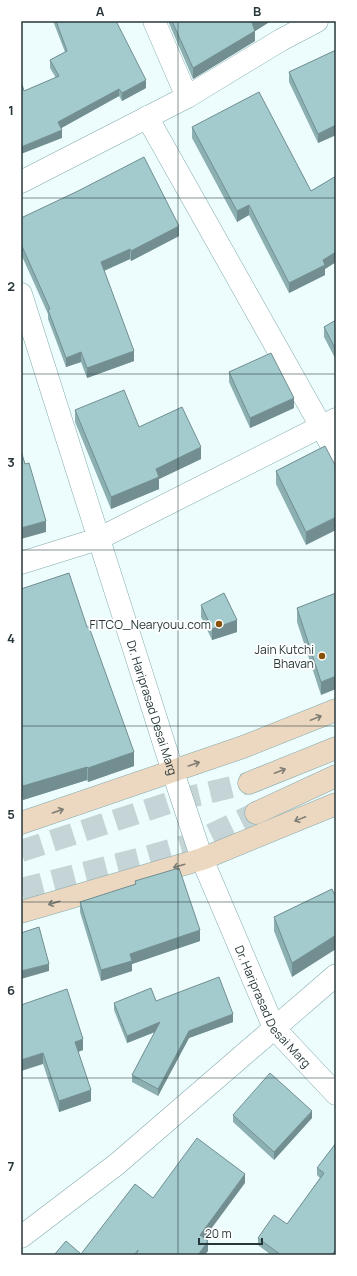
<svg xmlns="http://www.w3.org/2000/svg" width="357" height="1276" viewBox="0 0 357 1276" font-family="Manrope,sans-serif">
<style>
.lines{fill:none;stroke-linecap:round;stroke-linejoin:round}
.secondary-tunnel{stroke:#c5d5d7;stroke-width:22;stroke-dasharray:22 11;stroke-linecap:butt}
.street-casing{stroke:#83aaad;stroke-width:23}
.secondary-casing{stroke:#83aaad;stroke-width:23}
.street{stroke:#fff;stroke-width:22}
.secondary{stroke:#ecd7c0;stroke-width:22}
.wall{fill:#8cafb1}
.shaded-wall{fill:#728e90}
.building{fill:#a3cbce;stroke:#728e90}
.oneway{stroke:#807f76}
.grid{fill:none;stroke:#273739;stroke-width:1;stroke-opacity:0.55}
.poi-dot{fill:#895105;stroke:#fff;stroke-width:1.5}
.labels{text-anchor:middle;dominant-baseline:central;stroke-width:3.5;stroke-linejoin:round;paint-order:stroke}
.poi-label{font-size:12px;fill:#273739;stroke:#fff;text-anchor:end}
.street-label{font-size:12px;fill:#273739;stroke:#fff}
.neatline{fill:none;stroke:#273739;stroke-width:1.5}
.grid-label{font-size:13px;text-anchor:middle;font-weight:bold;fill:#273739}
</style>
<rect width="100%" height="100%" fill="#edfdfe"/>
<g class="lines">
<!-- secondary-tunnel -->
<g class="secondary-tunnel">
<path d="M21,851L181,799L249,783"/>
<path d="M21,889L142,858L192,844L256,813"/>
</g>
<!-- street casing -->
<g class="street-casing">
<g id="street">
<path d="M154,21L187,97"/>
<path d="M147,117L336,453"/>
<path d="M21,182L187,97L281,40L317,21"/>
<path id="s1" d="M21,294L173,772L202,859L274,1028L336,1094"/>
<path d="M21,563L98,539L336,419"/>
<path d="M21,1237L117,1164L336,975"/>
</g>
</g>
<!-- secondary casing -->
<g class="secondary-casing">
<g id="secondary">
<path d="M249,783L336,748"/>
<path d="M256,813L336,776"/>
<path d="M21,823L243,747L336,710"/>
<path d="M21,912L202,859L336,804"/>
</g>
</g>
<!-- street -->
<use href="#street" class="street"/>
<!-- secondary -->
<use href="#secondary" class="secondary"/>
</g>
<!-- wall -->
<g class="wall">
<path d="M53,21H116L146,88L122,101L119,96L61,128L62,138L24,91L56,78L50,68V60L65,52Z"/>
<path d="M168,21H271L255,31V41L193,79Z"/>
<path d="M336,50V135L318,143L289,82V72Z"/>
<path d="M192,127L311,191L336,176V262L325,269V275L289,293L249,215L237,222L192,138Z"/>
<path d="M21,218L179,236L131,261L130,259L104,271L134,361L87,378L81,362L66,367L48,319V314L21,254Z"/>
<path d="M336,320V360L324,337V327Z"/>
<path d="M229,372L294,408L250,428L229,382Z"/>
<path d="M75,410L139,427L201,459L159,479V489L111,509L75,422Z"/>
<path d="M325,446L306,545L276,484V471Z"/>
<path d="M21,589L134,766L88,782L87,780L23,800L21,794Z"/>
<path d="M336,593L321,695L297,622V608Z"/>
<path d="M201,605L237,632L212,640L201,617Z"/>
<path d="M135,881L200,941L132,964V971L101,981L80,912V902L135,885Z"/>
<path d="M332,889L292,977L274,931V917Z"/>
<path d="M156,1001L233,1022L189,1038L158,1096L132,1082V1075L155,1032L127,1043L114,1010V1003Z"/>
<path d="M21,1005L83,1050L78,1052L91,1101L59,1112L43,1064Z"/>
<path d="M233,1115L312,1118L274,1160L233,1122Z"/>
<path d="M336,1143V1255H271L258,1245V1238L287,1224L320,1178L317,1175V1168Z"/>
</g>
<!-- shaded-wall -->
<g class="shaded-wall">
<path d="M254,21H271L252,33V23Z"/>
<path d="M255,31V41L193,79V68Z"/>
<path d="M146,80V88L122,101V93Z"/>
<path d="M119,89V96L58,130V122Z"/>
<path d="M336,125V135L318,143V134Z"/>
<path d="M62,130V138L21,154V147Z"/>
<path d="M249,205V215L237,222V211Z"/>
<path d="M179,226V236L131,261V251Z"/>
<path d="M130,249V259L101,272V262Z"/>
<path d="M336,252V262L325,269V275L289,293V283L323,260Z"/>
<path d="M134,351V361L87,378V368Z"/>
<path d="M81,352V362L66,367V358Z"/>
<path d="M294,398V408L250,428V418Z"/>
<path d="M201,447V459L159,479V489L111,509V497L156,469Z"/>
<path d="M336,517V530L306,545V532Z"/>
<path d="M46,521V532L21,539V528Z"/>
<path d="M237,620V632L212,640V629Z"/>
<path d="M336,676V689L321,695V682Z"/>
<path d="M134,752V766L88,782V768Z"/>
<path d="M87,767V780L23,800V786Z"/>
<path d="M200,930V941L132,964V971L101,981V970L130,954Z"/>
<path d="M336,935V949L292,977V963Z"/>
<path d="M49,964V971L21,979V971Z"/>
<path d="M233,1014V1022L189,1038L158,1096V1089L189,1031Z"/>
<path d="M160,1022V1030L127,1043V1036Z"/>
<path d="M83,1039V1050L75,1053V1042Z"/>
<path d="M43,1053V1064L21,1071V1060Z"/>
<path d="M91,1090V1101L59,1112V1101Z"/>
<path d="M312,1111V1118L274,1160V1152Z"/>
<path d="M245,1174V1183L200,1244V1235Z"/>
<path d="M208,1241V1251L205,1255H198Z"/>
<path d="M336,1249V1255H332Z"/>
</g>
<!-- building -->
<g class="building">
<path d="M56,21H116L146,80L122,93L119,89L58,122L62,130L21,147V81L24,91L59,76L50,60L67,51Z"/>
<path d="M172,21H254L252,23L255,31L193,68Z"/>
<path d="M336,50V125L318,134L289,72Z"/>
<path d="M259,92L311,191L336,176V252L323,260L325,265L289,283L249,205L237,211L192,127Z"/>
<path d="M144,157L179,226L131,251L130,249L101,262L134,351L87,368L81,352L66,358L48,310L50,309L21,244V218L78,191Z"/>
<path d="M336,320V350L324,327Z"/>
<path d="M271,353L294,398L250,418L229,372Z"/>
<path d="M124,390L139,427L182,407L201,447L156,469L159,477L111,497L75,410Z"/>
<path d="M325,446L336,467V517L306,532L276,471Z"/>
<path d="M21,451L25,464L29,463L46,521L21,528Z"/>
<path d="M69,573L87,627H89L134,752L88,768L87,767L23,786L21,780V589Z"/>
<path d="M224,593L237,620L212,629L201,605Z"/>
<path d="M336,593V676L321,682L297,608Z"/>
<path d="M179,868L200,930L130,954L132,961L101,970L80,902L136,884L135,881Z"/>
<path d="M332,889L336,898V935L292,963L274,917Z"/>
<path d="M39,927L49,964L21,971V933Z"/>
<path d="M219,977L233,1014L189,1031L158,1089L132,1075L160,1022L127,1036L114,1003L151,988L156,1001Z"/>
<path d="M67,989L83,1039L75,1042L91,1090L59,1101L43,1053L21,1060V1005Z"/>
<path d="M270,1073L312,1111L274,1152L233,1115Z"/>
<path d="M197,1138L245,1174L200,1235L208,1241L198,1255H136L138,1250L134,1255H54L66,1241L81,1254L135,1184L153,1198Z"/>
<path d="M336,1143V1249L332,1255H281L258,1238L274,1215L287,1224L324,1173L317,1168Z"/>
</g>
<!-- one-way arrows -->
<defs><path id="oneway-shaft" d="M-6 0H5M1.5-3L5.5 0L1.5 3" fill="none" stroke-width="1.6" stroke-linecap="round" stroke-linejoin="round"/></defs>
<g class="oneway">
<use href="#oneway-shaft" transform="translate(316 718) rotate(-22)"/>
<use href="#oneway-shaft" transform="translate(194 764) rotate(-19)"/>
<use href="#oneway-shaft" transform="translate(280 771) rotate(-21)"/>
<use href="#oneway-shaft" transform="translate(58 811) rotate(-19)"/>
<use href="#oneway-shaft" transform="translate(300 819) rotate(158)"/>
<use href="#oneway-shaft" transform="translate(179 866) rotate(164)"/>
<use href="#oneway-shaft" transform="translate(54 903) rotate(164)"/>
</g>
<!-- grid -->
<path class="grid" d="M178,21V1255M21,198H336M21,374H336M21,550H336M21,726H336M21,902H336M21,1078H336"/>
<!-- markers -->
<g class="poi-dot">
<circle cx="219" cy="624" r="4"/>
<circle cx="322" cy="656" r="4"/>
</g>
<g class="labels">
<!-- poi labels -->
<g class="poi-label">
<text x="211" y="624">FITCO_Nearyouu.com</text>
<text x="314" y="649">Jain Kutchi<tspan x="314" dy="14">Bhavan</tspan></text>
</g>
<!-- street labels -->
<g class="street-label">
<text stroke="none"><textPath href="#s1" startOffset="434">Dr. Hariprasad Desai Marg</textPath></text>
<text stroke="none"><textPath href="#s1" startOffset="758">Dr. Hariprasad Desai Marg</textPath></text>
</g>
</g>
<!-- border -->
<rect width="357" height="1276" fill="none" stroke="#ffffff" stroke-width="44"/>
<!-- scale -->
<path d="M199 1238v6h63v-6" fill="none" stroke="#273739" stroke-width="2"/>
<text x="205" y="1238" font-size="12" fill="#273739" stroke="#ffffff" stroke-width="3" paint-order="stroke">20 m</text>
<rect x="22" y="22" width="313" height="1232" class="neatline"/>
<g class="grid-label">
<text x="100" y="16">A</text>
<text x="257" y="16">B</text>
<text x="11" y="115">1</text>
<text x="11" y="291">2</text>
<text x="11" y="467">3</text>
<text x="11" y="643">4</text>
<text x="11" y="819">5</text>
<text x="11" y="995">6</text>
<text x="11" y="1171">7</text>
</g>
</svg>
